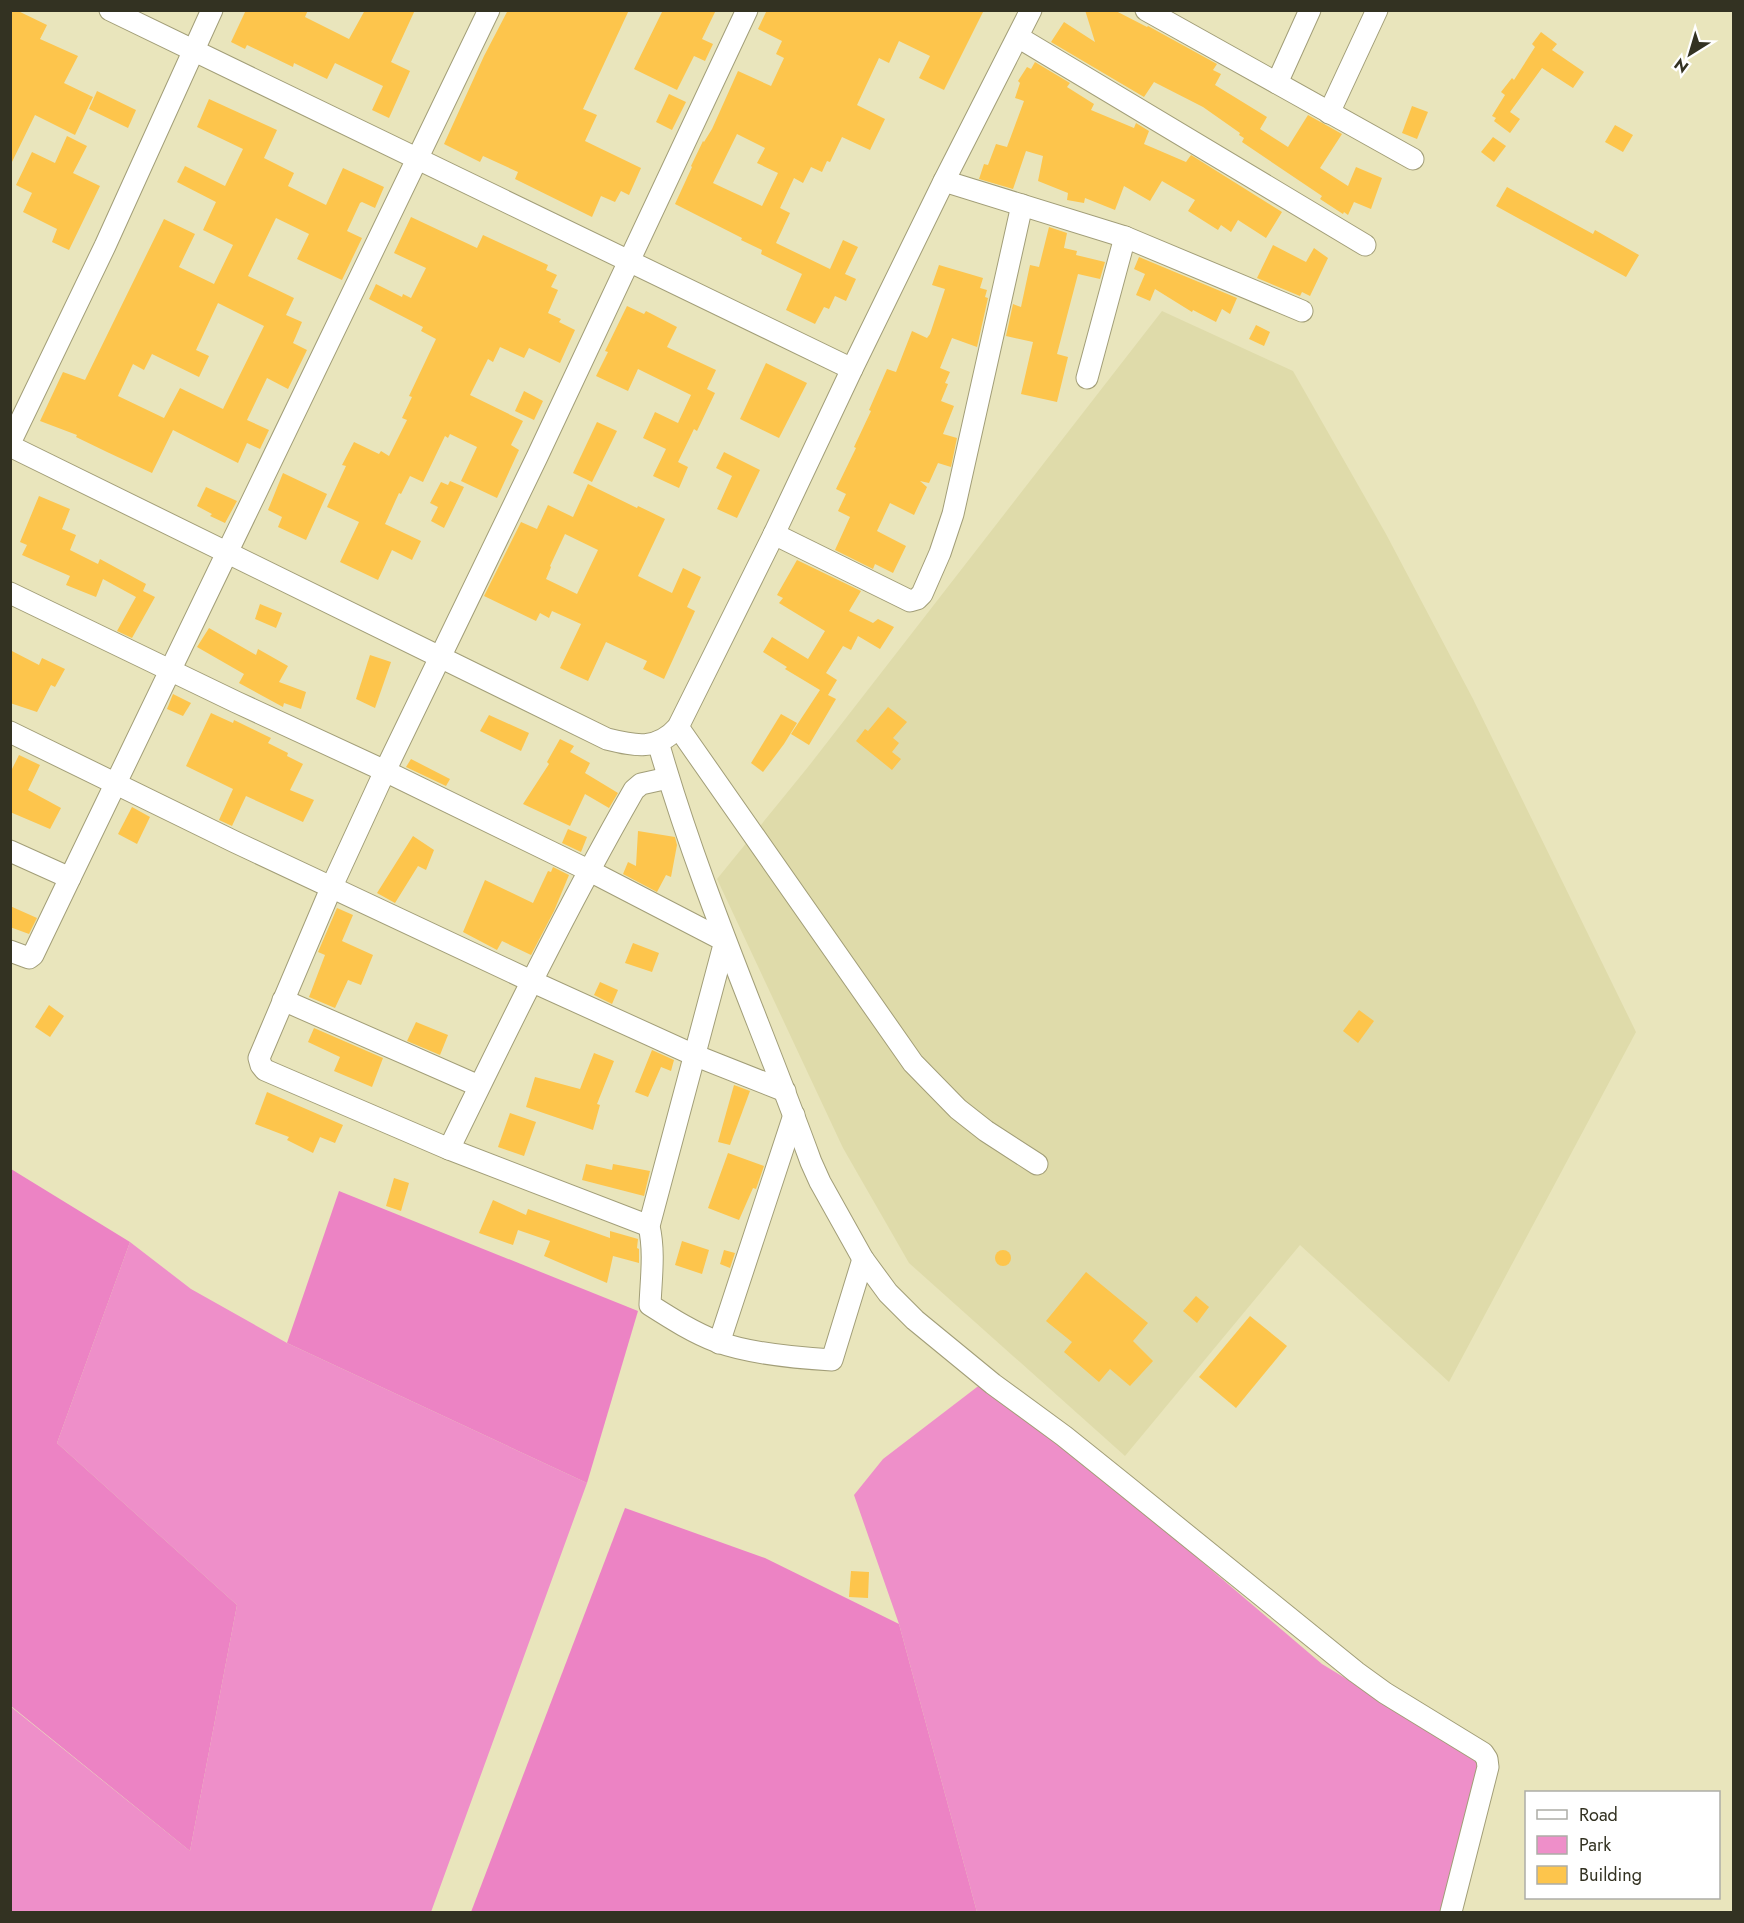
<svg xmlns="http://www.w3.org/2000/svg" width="1744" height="1923" viewBox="0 0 1744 1923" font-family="Jost,sans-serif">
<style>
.built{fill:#dfdbaa}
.green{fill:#ee8fc9}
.forest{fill:#ec83c4}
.building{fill:#fdc54c;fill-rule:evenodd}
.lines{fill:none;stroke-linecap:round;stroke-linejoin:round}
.minor-casing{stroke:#a29e78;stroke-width:23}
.minor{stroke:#fff;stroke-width:21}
</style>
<rect width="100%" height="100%" fill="#e9e5bc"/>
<!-- built -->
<path class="built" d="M1162,311L1293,371L1386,534L1473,699L1636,1032L1449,1382L1300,1245L1125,1456L909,1263L843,1148L717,879L808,767Z"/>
<!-- green -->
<g class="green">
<path d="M130,1242L191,1289L287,1343L587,1483L431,1912H11L10,1706L190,1851L237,1605L57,1443Z"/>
<path d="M981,1384L1060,1441L1322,1664L1483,1762L1447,1912H977L899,1624L854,1495L883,1459Z"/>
</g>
<!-- forest -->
<g class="forest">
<path d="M11,1169L130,1242L57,1443L237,1605L190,1851L11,1706Z"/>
<path d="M339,1191L638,1311L587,1483L287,1343Z"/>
<path d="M625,1508L765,1558L899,1624L977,1912H471Z"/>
</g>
<!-- building -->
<g class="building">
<path d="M10,10H16L47,25L40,39L78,56L64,83L93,97L75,135L35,115L10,166Z"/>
<path d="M246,10H308L305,17L349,39L365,10H415L391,62L410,71L389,118L372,110L383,86L335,63L327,79L294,63L293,67L247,45L245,49L231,42Z"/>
<path d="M508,10H629L583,109L597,115L585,141L641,168L629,195L621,191L615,202L601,196L592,217L515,179L518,172L483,156L480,162L444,144L484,56Z"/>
<path d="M663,10H716L702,39L713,44L705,61L694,56L677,90L634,69Z"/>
<path d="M767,10H984L944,90L919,78L930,56L899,41L889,63L879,58L857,105L885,119L870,150L842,137L830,162L827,161L822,172L811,167L803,183L794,178L780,208L790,213L776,243L830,269L843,240L858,247L845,274L856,279L846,301L835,296L829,309L824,307L815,324L786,310L802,274L761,254L762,250L741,240L742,238L675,204L692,167L691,166L703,141L704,142L712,129L738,71L771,86L784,58L776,54L782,41L758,29ZM737,134L765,148L757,163L778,173L762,206L713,183Z"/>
<path d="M1085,10H1114L1147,27L1148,26L1217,64L1213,70L1221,74L1215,85L1267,117L1260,129L1288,147L1308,115L1342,134L1320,168L1348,186L1356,167L1382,178L1371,209L1354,202L1348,215L1344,212L1343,214L1320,199L1322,196L1242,142L1244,138L1239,135L1240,133L1203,107L1154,82L1144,97L1051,42L1064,22L1095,42Z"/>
<path d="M1541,32L1557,44L1552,50L1584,72L1573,88L1542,68L1510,112L1520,119L1510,133L1494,121L1496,118L1492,116L1505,95L1501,92L1512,78L1514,80L1535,47L1532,44Z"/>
<path d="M1035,62L1070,83L1067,87L1094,104L1091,110L1134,128L1136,123L1149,131L1144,144L1186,162L1191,155L1282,212L1266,238L1238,220L1231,232L1221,225L1218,230L1188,211L1195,200L1162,181L1150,201L1124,186L1115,210L1085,198L1084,203L1067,200L1068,193L1038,181L1043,156L1026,151L1013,189L979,179L984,164L988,165L996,144L1007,147L1024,101L1015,98L1020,83L1018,81L1027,67L1031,69Z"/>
<path d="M97,91L136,110L128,128L89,109Z"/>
<path d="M669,94L686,102L672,130L656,122Z"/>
<path d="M209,99L277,130L264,158L294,173L288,186L326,205L343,168L384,187L375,208L362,202L360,203L347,231L362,238L342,280L297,259L309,234L276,218L248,276L294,298L286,315L302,322L293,343L307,350L288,389L267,378L247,420L269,430L260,449L247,443L238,463L173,430L152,473L107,452L76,437L77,435L40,421L63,372L85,380L164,219L195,234L179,267L214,284L233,245L203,230L216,202L177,182L185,166L225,186L243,149L197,127ZM218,303L264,326L223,409L180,388L164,418L118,396L133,364L144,370L152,354L199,377L209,356L196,350Z"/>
<path d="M1412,106L1428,112L1417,139L1402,133Z"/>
<path d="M1615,125L1633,135L1623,152L1605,142Z"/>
<path d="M67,136L87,146L73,173L100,186L69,250L52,242L57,229L23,212L32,193L16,185L32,152L55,163Z"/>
<path d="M1493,137L1506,146L1494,162L1481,152Z"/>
<path d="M1507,187L1593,234L1595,230L1639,255L1626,277L1496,206Z"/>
<path d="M411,217L477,248L483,235L548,265L546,270L557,275L551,287L558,290L548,313L561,319L559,322L575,330L560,363L529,348L524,358L500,347L493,362L488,359L470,395L523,421L511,445L519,450L497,498L461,481L477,447L450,434L448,438L445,436L423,482L410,476L401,494L399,493L385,524L421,541L412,560L392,550L378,580L340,562L359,522L327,507L346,466L342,465L354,442L379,454L381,451L389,456L407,420L402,418L412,397L409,396L436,339L421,331L423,327L369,299L376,284L402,297L403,294L411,298L426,268L394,253Z"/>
<path d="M1049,227L1067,233L1064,248L1077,251L1076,255L1105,262L1100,279L1078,274L1057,354L1068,357L1057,402L1021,394L1033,342L1006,336L1013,304L1021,307L1030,265L1039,267Z"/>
<path d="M1273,245L1306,262L1314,248L1328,258L1310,296L1302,292L1300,296L1257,278Z"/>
<path d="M1139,257L1237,298L1230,314L1222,309L1216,322L1193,310L1192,312L1155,289L1150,301L1136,295L1145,274L1134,269Z"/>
<path d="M939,265L983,278L980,288L987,290L985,297L988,298L977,347L952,338L940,368L950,372L945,383L948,384L941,401L954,406L943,434L957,438L951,467L938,463L929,483L920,481L927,487L914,515L890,503L877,531L906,546L893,573L875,564L873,569L835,550L850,517L838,511L846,494L836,489L856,448L854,447L871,411L869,410L887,369L896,372L912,331L927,338L930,334L945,289L932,285Z"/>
<path d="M627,306L644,314L646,311L677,327L667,347L716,370L707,389L715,393L697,431L694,429L678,462L688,467L679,488L653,476L666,449L643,438L655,412L678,423L691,395L638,369L628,391L596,376L608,352L605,351Z"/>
<path d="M1256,325L1270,332L1264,346L1249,339Z"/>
<path d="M766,363L807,383L779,438L740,419Z"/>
<path d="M524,391L543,401L534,420L515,411Z"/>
<path d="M597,422L617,431L592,482L573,473Z"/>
<path d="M724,452L760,470L737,518L717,509L732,476L716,468Z"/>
<path d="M283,473L327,494L306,540L278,527L282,517L268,510Z"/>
<path d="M450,481L464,487L444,528L431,521L438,507L430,503L441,482L448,485Z"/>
<path d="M588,484L637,508L638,506L665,519L638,576L672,593L683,568L701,577L687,607L695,611L664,679L643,669L647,661L606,642L588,681L577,676L560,668L581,624L552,611L549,618L540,613L536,621L484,596L521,522L537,529L548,505L573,517ZM565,534L598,550L577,594L546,579L551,567L550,566Z"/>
<path d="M206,487L237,501L225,523L210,516L212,514L197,506Z"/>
<path d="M39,496L70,509L62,529L76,535L70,550L98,564L100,559L146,584L143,591L155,597L132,638L117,631L136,597L103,579L96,597L66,585L70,576L22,555L27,545L20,542Z"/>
<path d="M797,560L861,591L849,611L873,623L878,619L894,627L880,649L858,636L851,650L843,646L826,673L837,680L828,695L836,699L809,745L791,734L820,690L785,669L787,667L763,652L772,637L808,659L825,631L779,603L783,598L777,595Z"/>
<path d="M260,604L282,613L276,628L255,619Z"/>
<path d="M209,628L256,655L258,649L288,666L279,682L306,692L301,709L284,703L283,707L239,683L244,674L197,647Z"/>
<path d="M10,650L39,665L42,658L65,669L55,687L51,685L37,712L10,703Z"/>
<path d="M370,655L391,662L375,708L356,699Z"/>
<path d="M173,694L191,703L183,716L167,709Z"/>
<path d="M888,707L907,722L893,738L899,743L892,752L901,759L892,770L856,741L865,729L868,731Z"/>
<path d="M211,713L233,723L234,720L271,738L268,743L288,753L287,756L303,764L290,790L314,800L303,822L246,796L232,826L219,820L233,789L186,766Z"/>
<path d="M781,714L797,723L784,744L763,772L751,763Z"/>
<path d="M489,715L529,733L521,751L480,731Z"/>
<path d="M560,739L574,746L570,752L590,763L585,773L618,793L609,808L585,794L570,826L523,804L549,764L547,762Z"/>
<path d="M19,755L40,765L28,790L61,808L50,829L10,812V773Z"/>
<path d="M411,759L450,779L446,786L406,767Z"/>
<path d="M132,807L150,817L137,844L118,834Z"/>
<path d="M568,829L587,837L581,852L562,843Z"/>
<path d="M638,831L675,837L677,845L671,877L666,875L657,892L623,874L628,862L636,866Z"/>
<path d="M413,836L434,850L426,870L418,866L395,903L377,893Z"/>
<path d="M553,867L569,875L554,911L531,955L502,941L497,950L463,932L485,880L533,903L548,871L551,872Z"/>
<path d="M10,906L37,918L29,934L10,927Z"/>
<path d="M337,908L353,915L342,941L373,955L361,985L348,980L335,1008L309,997L325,955L318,952Z"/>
<path d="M633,943L659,953L652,972L625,963Z"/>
<path d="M600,982L618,990L612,1004L594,995Z"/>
<path d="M49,1005L64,1016L50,1037L35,1027Z"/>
<path d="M1359,1010L1374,1021L1358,1043L1343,1031Z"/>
<path d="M416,1022L448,1035L440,1055L407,1041Z"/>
<path d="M314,1028L383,1058L372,1087L334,1071L340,1057L308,1042Z"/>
<path d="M652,1050L674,1060L671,1071L661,1067L648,1097L635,1092Z"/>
<path d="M594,1053L614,1061L597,1104L600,1105L593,1130L526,1107L535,1077L580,1089Z"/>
<path d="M734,1085L750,1091L730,1145L718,1142Z"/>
<path d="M267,1092L343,1125L335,1143L320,1137L313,1153L287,1140L289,1137L255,1124Z"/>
<path d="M510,1113L536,1122L524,1156L498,1147Z"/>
<path d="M728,1153L764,1166L756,1189L753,1188L739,1220L708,1208Z"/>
<path d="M586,1164L612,1170L613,1164L650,1171L644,1196L582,1180Z"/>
<path d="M394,1178L409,1183L401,1211L386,1206Z"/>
<path d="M493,1200L526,1215L528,1209L610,1238V1231L638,1239L637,1248L639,1249V1263L613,1256L607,1283L544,1256L550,1241L518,1230L513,1245L479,1233Z"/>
<path d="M682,1241L709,1250L702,1274L675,1265Z"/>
<circle cx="1003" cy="1258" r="8"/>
<path d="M724,1250L735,1253L730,1268L720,1264Z"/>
<path d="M1086,1272L1148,1323L1133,1341L1153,1361L1130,1386L1110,1369L1099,1382L1064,1352L1072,1342L1046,1321Z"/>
<path d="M1196,1296L1209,1307L1197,1323L1183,1311Z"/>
<path d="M1250,1316L1287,1346L1236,1408L1199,1377Z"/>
<path d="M851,1571L869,1572L868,1598L849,1597Z"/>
</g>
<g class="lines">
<!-- minor casing -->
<g class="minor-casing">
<g id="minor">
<path d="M110,10L852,369"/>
<path d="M1146,10L1413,159"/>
<path d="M1018,37L1365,245"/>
<path d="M1277,83L1310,10"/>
<path d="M1329,113L1377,10"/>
<path d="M944,181L1125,237L1302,311"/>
<path d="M1087,378L1125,237"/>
<path d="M10,443L105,246L212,10"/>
<path d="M10,446L607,739C635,746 657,751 678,727L774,534L852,369L944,181L1031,10"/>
<path d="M774,534L910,601L917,599L922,594L940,553L953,514L1022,205"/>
<path d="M10,593L236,702L385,771L588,870L725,941L649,1226C655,1252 651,1279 650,1305C672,1319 694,1333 718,1342C751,1354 798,1358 832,1360L863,1259"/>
<path d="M678,727L913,1063L958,1109L986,1131L1037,1164"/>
<path d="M10,732L235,842L531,981L694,1055L785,1091"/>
<path d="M658,742C699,886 760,1022 811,1162L820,1182L863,1259L888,1293L915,1320L993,1384L1064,1436L1125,1485L1356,1672L1385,1693L1483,1753L1487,1759L1488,1767L1451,1912"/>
<path d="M668,778L641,784L634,790C567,907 508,1028 449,1149L265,1070L261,1065L259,1058L332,886L385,771L537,457L747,10"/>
<path d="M10,851L70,878L489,10"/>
<path d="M10,951L29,958L33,955L70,878"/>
<path d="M283,1000L479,1086"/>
<path d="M449,1149L649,1226"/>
<path d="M719,1343L794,1115"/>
</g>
</g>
<!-- minor -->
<use href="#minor" class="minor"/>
</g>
<!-- border -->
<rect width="1744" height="1923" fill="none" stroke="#333222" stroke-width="24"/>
<!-- legend -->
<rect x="1525" y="1791" width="195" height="108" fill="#ffffff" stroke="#adada7" stroke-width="1.5"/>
<rect x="1537" y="1810" width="30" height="9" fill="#ffffff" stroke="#adada7" stroke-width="1.5"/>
<text x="1579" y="1821" font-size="18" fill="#333222">Road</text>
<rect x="1537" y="1836" width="30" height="18" fill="#ee8fc9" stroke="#adada7" stroke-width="1.5"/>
<text x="1579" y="1851" font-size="18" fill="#333222">Park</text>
<rect x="1537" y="1866" width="30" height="18" fill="#fdc54c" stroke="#adada7" stroke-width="1.5"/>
<text x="1579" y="1881" font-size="18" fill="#333222">Building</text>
<!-- north arrow -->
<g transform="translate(1690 54) rotate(217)" stroke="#ffffff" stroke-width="4.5" paint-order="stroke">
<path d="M0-4.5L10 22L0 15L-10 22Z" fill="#333222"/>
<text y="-9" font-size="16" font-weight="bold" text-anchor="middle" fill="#333222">N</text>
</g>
</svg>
